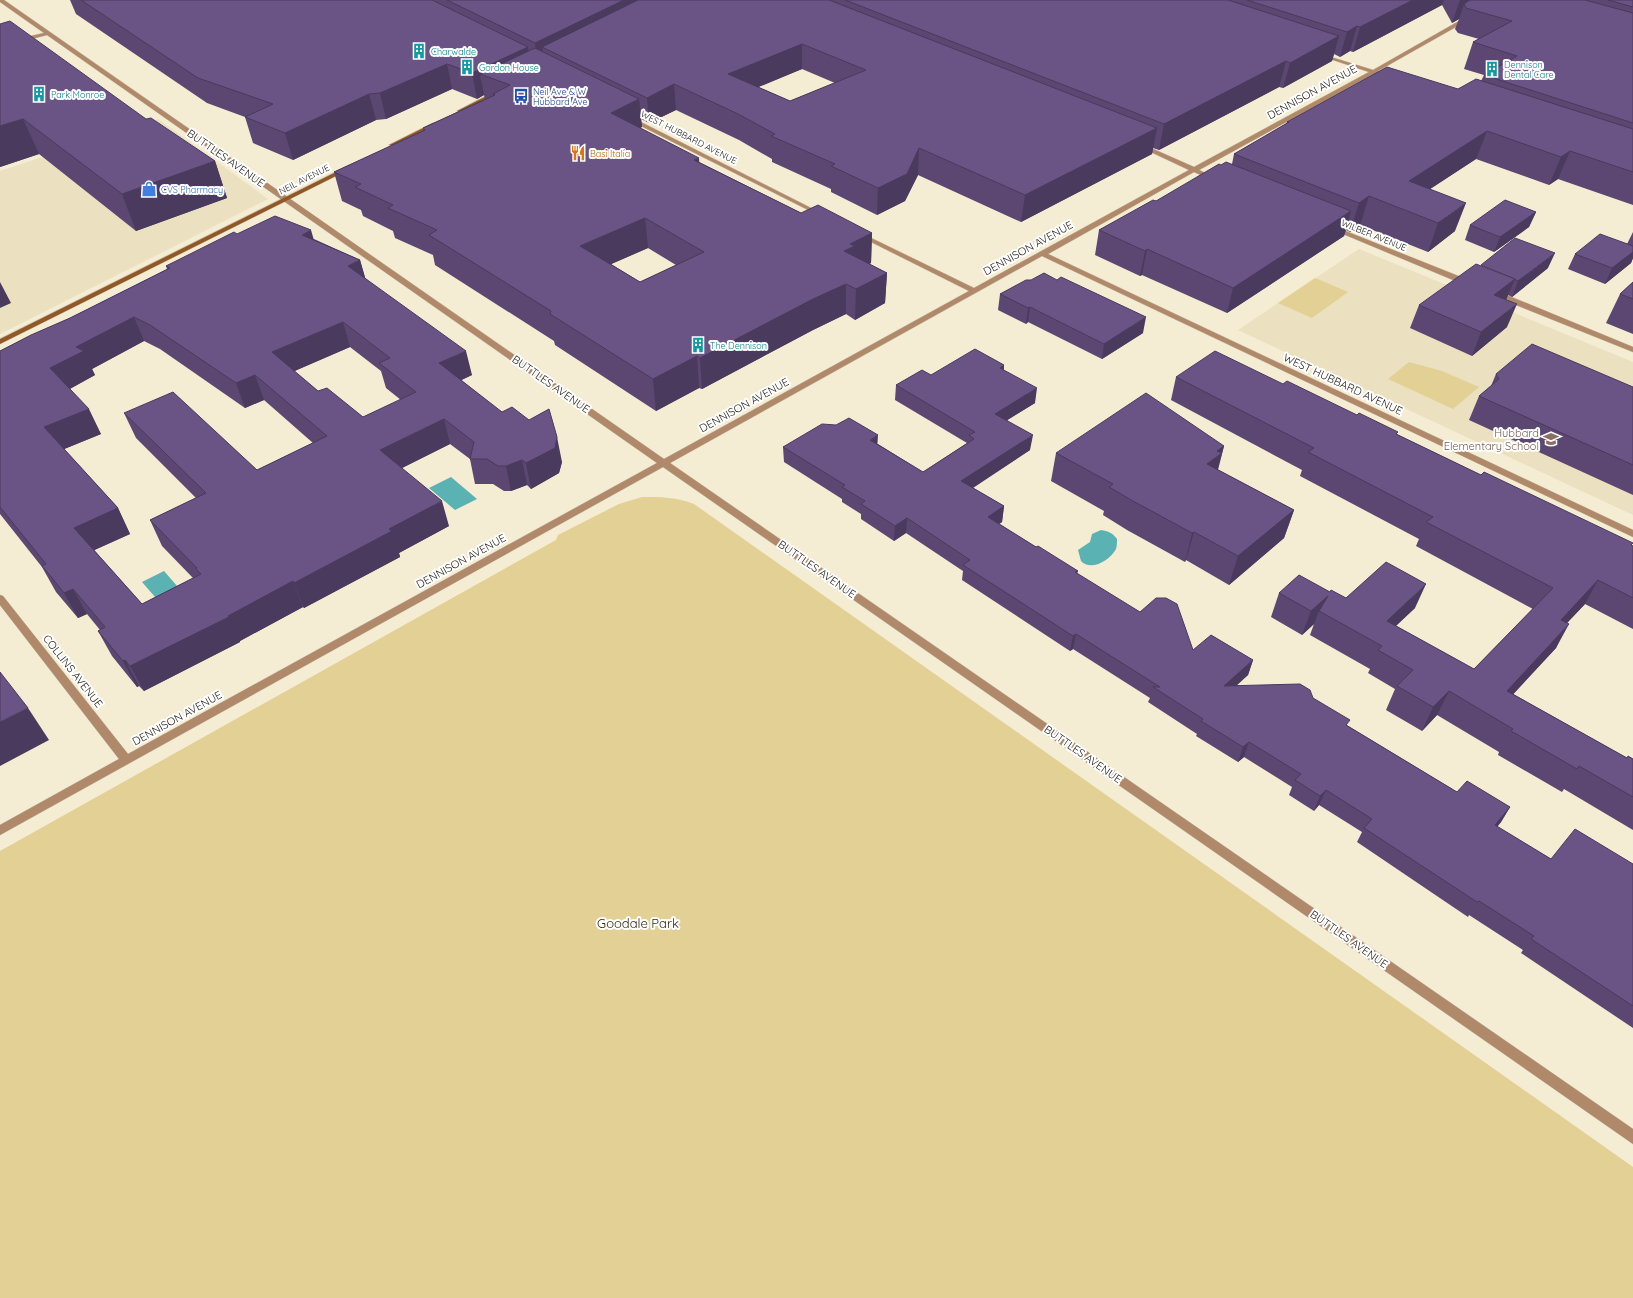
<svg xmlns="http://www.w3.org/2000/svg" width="1633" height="1298" viewBox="0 0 1633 1298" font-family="Quicksand,sans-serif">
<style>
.built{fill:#ebe0c0}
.green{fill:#e3d094}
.water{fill:#5bb2b3}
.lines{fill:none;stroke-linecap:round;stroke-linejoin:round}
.street-casing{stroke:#cec7b0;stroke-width:1}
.secondary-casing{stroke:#cec7b0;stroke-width:1}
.street{fill:#b0886a;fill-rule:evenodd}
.secondary{fill:#905727;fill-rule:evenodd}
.wall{fill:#5b4772;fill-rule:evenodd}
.shaded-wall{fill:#4a3a5d}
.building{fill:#6a5385;stroke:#4a3a5d;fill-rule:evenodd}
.labels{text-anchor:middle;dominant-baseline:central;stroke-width:4;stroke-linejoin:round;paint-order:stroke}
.far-culture-label{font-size:9px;fill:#0d838f;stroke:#fff;text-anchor:start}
.far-transit-label{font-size:9px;fill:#164399;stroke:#fff;text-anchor:start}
.far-street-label{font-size:9px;fill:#1f1c13;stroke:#fff}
.far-food-label{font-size:9px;fill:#c56008;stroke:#fff;text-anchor:start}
.far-shop-label{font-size:9px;fill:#366cbe;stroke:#fff;text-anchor:start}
.street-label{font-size:11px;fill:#1f1c13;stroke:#fff}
.education-label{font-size:11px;fill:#785e54;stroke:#fff;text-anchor:end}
.near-park-label{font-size:13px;fill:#31280b;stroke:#fff}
</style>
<rect width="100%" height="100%" fill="#f4ecd3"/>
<!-- built -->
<g class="built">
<path d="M158,119L268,199L0,334V171Z"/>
<path d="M1359,249L1633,362V515L1238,330Z"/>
</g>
<!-- green -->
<g class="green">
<path d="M1315,278L1348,292L1312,318L1278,303Z"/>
<path d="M1409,362L1442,371L1479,387L1453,409L1388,379Z"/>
<path d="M642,497C660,497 677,497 694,504L1633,1167V1298H0V851L556,540L558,535L619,504Z"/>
</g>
<!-- water -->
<g class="water">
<path d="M451,477L477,499L455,510L429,488Z"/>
<path d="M1101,530C1108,531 1113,533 1117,539C1117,542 1117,546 1116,549C1110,560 1091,572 1081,561L1078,550L1090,542L1092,534Z"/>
<path d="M164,571L184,594L162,605L142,582Z"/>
</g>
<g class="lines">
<!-- street casing -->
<g class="street-casing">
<g id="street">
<path d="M0,0H4C224,153 444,306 664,459L969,291L859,236V234H863L974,288L1189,170L1138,146V144H1142L1194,167L1369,72L1318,55V53L1373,70L1466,17H1470V19L1378,71L1379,74H1374L1199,170L1216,178V180H1212L1194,172L1048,254L1633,530V537L1042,256L670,463L1633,1129V1144L663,467L0,835V825L119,759L0,605V595L3,596L128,754L657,463L47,35L0,47V43L44,33L0,2Z"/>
<path d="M627,117H631L825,215L820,216L627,119Z"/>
<path d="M1333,226L1471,281L1472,283L1471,285H1465L1331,229L1330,228Z"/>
<path d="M1491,291H1497L1633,347V352L1491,295Z"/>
</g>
</g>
<!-- secondary casing -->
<g class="secondary-casing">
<g id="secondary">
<path d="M496,91L498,92V94L462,112L457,111Z"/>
<path d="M433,123L438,124L394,146L389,145Z"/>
<path d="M346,167L348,168V170L0,344V339Z"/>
</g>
</g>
<!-- street -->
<use href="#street" class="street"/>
<!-- secondary -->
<use href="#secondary" class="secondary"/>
</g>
<!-- wall -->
<g class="wall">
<path d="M70,0H1633V205L1558,179L1549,185L1476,159L1430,189L1455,231L1428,252L1360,225L1350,232L1346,230L1344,236L1227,313L1142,275L1140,276L1095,255L1099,230L1156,201L1221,165L1232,164L1234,154L1286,124L1287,122L1458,89L1481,81L1484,75L1464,69L1473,42L1479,39L1458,33L1455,29L1459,19L1452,23L1442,5L1353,52L1350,51L1340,57L1334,54L1332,61L1283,88L1279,87L1159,150L1153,148L1152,154L1021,222L918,175L905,201L877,215L831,192V189L772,162V159L739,140L676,110L649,123L641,119L642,127L640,128L699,162L801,213L872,233L871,263L869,264L887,273L885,303L855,320L846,314L813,330L702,389L699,388L656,411L555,345L554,341L435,265L433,255L395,238L393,231L363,216L361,210L342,201L334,172L423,131V128L485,99L484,95L477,99L452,89L386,119L376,120L293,160L253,143L245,117L207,103L76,14ZM802,69L835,83L790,101L758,87ZM648,248L676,265L640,282L611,264Z"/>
<path d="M0,24L146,119L215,161L227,198L136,231L39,154L0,167Z"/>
<path d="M1536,212L1529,227L1494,252L1465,240L1470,225Z"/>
<path d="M1633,232V258L1631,263L1605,284L1568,269L1575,254L1627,244Z"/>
<path d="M237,234L314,239L360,260L365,278L472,375L461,380L562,462L559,473L531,489L527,485L511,491H504L493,484H475L470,459L450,444L402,468L449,526L399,553L400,557L304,608L303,607L240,641V642L144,691L139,686L137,687L112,656L98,631L100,630L87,614L78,618L56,592L42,567L0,514V351L70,318L167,269L166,266ZM144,341L160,349L245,408L264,400L313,443L257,470L124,413L136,438L196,498L150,520L162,546L193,578L142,604L94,550L130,534L118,508L64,449L101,434L70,389L95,375L92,369ZM350,347L381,371L386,388L401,400L363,417L318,391L294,371Z"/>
<path d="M1548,268L1512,297L1508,295L1506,300L1507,327L1472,356L1410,328L1419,305Z"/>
<path d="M1031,280L1143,333L1102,359L1028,322L1026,324L998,310L1000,294Z"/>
<path d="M1633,282V334L1606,323L1620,294Z"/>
<path d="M1004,365V370L1035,403L1007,420L1030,450L973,488L1004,506L1002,522L999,524L1036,547L1078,571L1077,574L1193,650L1253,660L1248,675L1236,685L1313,698L1348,726L1457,792L1510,807L1501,822L1497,827L1551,859L1633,864V1028L1521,953L1523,950L1469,915L1468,917L1357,842L1362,832L1319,805L1314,811L1289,795L1292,787L1244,757L1238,762L1196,736L1197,734L1148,702L1150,698L1073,649L1070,651L962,580L963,571L906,533L894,541L861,519V514L842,502V499L784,462L783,447L878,444L923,472L967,443L895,400L896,385L931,375Z"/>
<path d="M1496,374L1633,387V495L1469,420L1479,396L1491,386Z"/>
<path d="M1176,377L1283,384L1357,415L1481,475L1633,546V629L1585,604L1567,623L1556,648L1513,694L1627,758L1633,759V830L1564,789L1562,792L1498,755L1499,752L1437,715L1422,731L1386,710L1395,689L1368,673L1370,669L1310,635L1314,624L1302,635L1271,617L1279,593L1330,592L1346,598L1415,608L1396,626L1474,669L1533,609L1416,546L1419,539L1300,476L1302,470L1171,400Z"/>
<path d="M1224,446L1218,470L1294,510L1284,538L1229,585L1186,560L1185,562L1127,530L1103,515L1104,511L1051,481L1056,453Z"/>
</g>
<!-- shaded-wall -->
<g class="shaded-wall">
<path d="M624,0H675L542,47L545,65L539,68L535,43Z"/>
<path d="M1413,0H1444L1442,5L1353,52L1360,27Z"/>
<path d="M1460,0H1487L1464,4L1459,19L1452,23Z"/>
<path d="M1357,26L1350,51L1340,57L1347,32Z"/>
<path d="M1339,36L1332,61L1283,88L1290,63Z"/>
<path d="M802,44V69L730,99L728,74Z"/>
<path d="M528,47L531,72L480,74L484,95L477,99L472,73Z"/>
<path d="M1286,61L1279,87L1159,150L1164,124Z"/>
<path d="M447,64L452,89L386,119L380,93Z"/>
<path d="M674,84L676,110L649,123L647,98Z"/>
<path d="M369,94L376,120L293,160L285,133Z"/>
<path d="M639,99L642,127L614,141L611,113Z"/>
<path d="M23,119L39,154L0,167V126Z"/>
<path d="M1157,128L1152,154L1021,222L1025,195Z"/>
<path d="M1487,131L1476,159L1401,208L1409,181Z"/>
<path d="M919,148L918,175L905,201L877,215L878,188Z"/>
<path d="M1570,151L1558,179L1549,185L1561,157Z"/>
<path d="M699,158L701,187L694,160Z"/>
<path d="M215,161L227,198L136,231L122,194Z"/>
<path d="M1369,196L1360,225L1350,232L1359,203Z"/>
<path d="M1466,203L1455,231L1428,252L1438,223Z"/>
<path d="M1351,211L1344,236L1227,313L1233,288Z"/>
<path d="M1536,212L1529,227L1494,252L1500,237Z"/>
<path d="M645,218L648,248L584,276L580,246Z"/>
<path d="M311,230L318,254L302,235Z"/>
<path d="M872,233L871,263L854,272L844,251L850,244Z"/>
<path d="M1147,249L1142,275L1140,276L1145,251Z"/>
<path d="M1633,252V258L1631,263L1605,284L1612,268Z"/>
<path d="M1555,253L1548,268L1512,297L1518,281Z"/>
<path d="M360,260L367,284L348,266Z"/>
<path d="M887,273L885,303L855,320L856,289Z"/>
<path d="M1515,279L1505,302L1494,295Z"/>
<path d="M0,282L11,303L0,308Z"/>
<path d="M846,284V314L813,330L702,389L700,358L813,299Z"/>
<path d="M1517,304L1507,327L1472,356L1481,332Z"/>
<path d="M1030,307L1028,322L1026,324L1028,308Z"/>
<path d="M134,317L144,341L92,369L95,375L62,393L50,368L76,347Z"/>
<path d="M1146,317L1143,333L1102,359L1104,344Z"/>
<path d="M343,322L350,347L281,377L272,352Z"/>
<path d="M466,351L472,375L445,388L439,363Z"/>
<path d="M697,356L699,388L656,411L653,379Z"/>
<path d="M1004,365L1002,380L1000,368Z"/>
<path d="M255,375L264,400L245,408L236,383Z"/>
<path d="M1037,388L1035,403L993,429L995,414Z"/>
<path d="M89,409L101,434L57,452L44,427Z"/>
<path d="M444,419L450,444L388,475L380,450Z"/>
<path d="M878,435L877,450L870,440Z"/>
<path d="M1033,435L1030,450L960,496L961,481Z"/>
<path d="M557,437L562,462L559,473L531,489L526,463Z"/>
<path d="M1224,446L1214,482L1207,464L1217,451Z"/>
<path d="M522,460L527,485L511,491L506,466Z"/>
<path d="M442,501L449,526L399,553L400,557L304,608L294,583L389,529Z"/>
<path d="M1004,506L1002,522L986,533L988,517Z"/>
<path d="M118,508L130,534L88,553L74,528Z"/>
<path d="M1294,510L1284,538L1229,585L1238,556Z"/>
<path d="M907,518L906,533L894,541L895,526Z"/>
<path d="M1194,532L1186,560L1185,562L1192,533Z"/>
<path d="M1598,580L1585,604L1548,643L1561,620Z"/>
<path d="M293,581L303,607L240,641V642L144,691L130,666L228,616Z"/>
<path d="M1426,584L1415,608L1377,643L1387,621Z"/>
<path d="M73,589L87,614L78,618L64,593Z"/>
<path d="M1328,596L1319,611L1314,624L1302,635L1311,611Z"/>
<path d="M1569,624L1556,648L1494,715L1507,691Z"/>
<path d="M1076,634L1073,649L1070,651L1073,636Z"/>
<path d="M125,660L139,686L137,687L123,661Z"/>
<path d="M1253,660L1248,675L1220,701L1224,686Z"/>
<path d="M1449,691L1437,715L1422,731L1433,707Z"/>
<path d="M28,708L49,740L0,766V722Z"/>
<path d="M1249,742L1244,757L1238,762L1243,747Z"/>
<path d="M1326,790L1319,805L1314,811L1320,796Z"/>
<path d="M1510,807L1501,822L1486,840L1495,825Z"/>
</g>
<!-- building -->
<g class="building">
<path d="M81,0H432L528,47L472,73L447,64L380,93L369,94L285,133L245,117L273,104L198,78Z"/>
<path d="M447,0H624L535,43Z"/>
<path d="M638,0H829L1157,128L1025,195L919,148L907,174L878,188L831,166L835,164L771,136L775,134L738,114L674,84L647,98L542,47ZM802,44L866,70L790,101L728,74Z"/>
<path d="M845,0H1228L1339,36L1290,63L1286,61L1164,124Z"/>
<path d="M1247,0H1413L1360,27L1357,26L1347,32Z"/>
<path d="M1470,0H1585L1633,13V123L1484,75L1517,56L1473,42L1512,21L1466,8L1464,4Z"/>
<path d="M1608,0H1633V7Z"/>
<path d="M10,21L146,119L151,118L215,161L122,194L23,119L0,126V24Z"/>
<path d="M535,48L639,99L611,113L699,158L694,160L801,213L818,205L872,233L850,244L855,246L844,251L887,273L856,289L846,284L813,299L700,358L697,356L653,379L550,314L551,311L429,235L437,230L388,208L393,205L355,187L361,184L334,172L425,130L423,128L495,95L493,94L510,85L480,74ZM645,218L704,252L640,282L580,246Z"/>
<path d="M1387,67L1458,89L1476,79L1633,129V172L1570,151L1561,157L1487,131L1409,181L1466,203L1438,223L1369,196L1359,203L1234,154L1289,122H1287Z"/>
<path d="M1226,162L1351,211L1233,288L1147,249L1145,251L1099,230L1153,200L1156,201L1219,164L1221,165Z"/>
<path d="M1505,200L1536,212L1500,237L1470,225Z"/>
<path d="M275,216L311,230L302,235L360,260L348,266L466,351L439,363L502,412L512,407L529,420L549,409L557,437L555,448L526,463L522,460L506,466H498L487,459H470L474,442L444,419L380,450L442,501L389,529L392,531L294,583L293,581L228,616L229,617L130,666L125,660L123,661L98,631L105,627L73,589L64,593L53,579L42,566L46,564L0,507V351L31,335L70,318L170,268L166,266L234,232L237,234ZM134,317L150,325L236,383L255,375L327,436L257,470L173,392L124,413L206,493L150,520L197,568L196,569L201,574L142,604L74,528L118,508L44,427L89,409L50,368L84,351L76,347ZM343,322L390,358L379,363L416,392L363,417L327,388L318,391L272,352Z"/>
<path d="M1600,234L1633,246V252L1612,268L1575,254Z"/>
<path d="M1515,238L1555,253L1518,281L1514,279H1515L1481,265Z"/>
<path d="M1476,264L1515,279L1494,295L1517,304L1481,332L1419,305Z"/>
<path d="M1044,273L1057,280L1061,277L1146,317L1104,344L1030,307L1028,308L1000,294L1026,280H1031Z"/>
<path d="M1633,282V299L1620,294Z"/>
<path d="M1532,344L1633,387V465L1479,396L1499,379L1496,374Z"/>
<path d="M975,349L1004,365L1000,368L1037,388L995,414L1033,435L961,481L1004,506L988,517L1036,547L1038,546L1078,571L1075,572L1140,612L1156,598H1166L1177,604L1193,650L1211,635L1253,660L1224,686L1300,684L1310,690L1313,698L1350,720L1346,725L1457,792L1467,781L1510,807L1495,825L1551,859L1575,829L1633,864V1006L1531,939L1534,936L1479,901L1477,902L1364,828L1372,819L1326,790L1320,796L1295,780L1301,774L1249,742L1243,747L1201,721L1203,719L1153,687H1160L1076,634L1073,636L963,565L970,560L907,518L895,526L861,504L865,501L842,487L845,485L783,447L822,424L836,425L849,418L878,435L870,440L923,472L974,439L969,435L975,432L896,385L922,370L931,375Z"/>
<path d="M1215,351L1283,384L1287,381L1357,415L1359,413L1398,432L1396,434L1481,475L1484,472L1633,543L1631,545L1633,546V598L1598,580L1561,620L1569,624L1507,691L1627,758L1628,756L1633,759V797L1579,766L1577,769L1511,731L1513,729L1449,691L1433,707L1397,686L1413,670L1378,650L1382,646L1319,611L1328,596L1311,611L1279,593L1299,575L1330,592L1331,590L1346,598L1386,562L1426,584L1387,621L1474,669L1553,588L1426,522L1433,517L1308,452L1314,448L1176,377Z"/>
<path d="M1146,393L1224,446L1217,451L1222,453L1207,464L1294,510L1238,556L1194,532L1192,533L1133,501L1109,487L1113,484L1056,453Z"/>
<path d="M0,672L28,708L0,722Z"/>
</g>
<!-- icons -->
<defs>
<g id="building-bare" transform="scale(1.2)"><path d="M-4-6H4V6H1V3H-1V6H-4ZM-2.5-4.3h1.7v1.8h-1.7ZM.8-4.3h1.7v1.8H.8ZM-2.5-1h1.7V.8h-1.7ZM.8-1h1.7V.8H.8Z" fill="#0f9aa8" stroke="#fff" stroke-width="2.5" paint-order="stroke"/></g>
<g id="bus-bare" transform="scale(1.2)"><path d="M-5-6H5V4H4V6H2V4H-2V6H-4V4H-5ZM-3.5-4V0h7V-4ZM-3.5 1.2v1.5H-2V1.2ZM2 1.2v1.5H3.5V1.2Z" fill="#1a4fb4" stroke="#fff" stroke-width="2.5" paint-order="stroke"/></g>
<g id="restaurant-bare" transform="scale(1.2)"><path d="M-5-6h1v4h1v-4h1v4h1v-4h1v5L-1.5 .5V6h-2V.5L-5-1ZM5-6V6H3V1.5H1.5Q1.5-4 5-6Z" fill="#e8710a" stroke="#fff" stroke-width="2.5" paint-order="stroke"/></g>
<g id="shop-bare" transform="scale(1.2)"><path d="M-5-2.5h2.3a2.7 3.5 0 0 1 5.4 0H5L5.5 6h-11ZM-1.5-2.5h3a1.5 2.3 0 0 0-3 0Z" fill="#3f7fe0" stroke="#fff" stroke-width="2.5" paint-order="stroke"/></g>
<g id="school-bare" transform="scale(1.2)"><path d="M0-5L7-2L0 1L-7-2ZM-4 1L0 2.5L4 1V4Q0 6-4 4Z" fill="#8d6e63" stroke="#fff" stroke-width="2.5" paint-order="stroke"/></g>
</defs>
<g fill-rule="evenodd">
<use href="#building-bare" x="419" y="51"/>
<use href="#building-bare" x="467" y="67"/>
<use href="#building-bare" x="1492" y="69"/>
<use href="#building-bare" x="39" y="94"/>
<use href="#bus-bare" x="521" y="96"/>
<use href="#restaurant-bare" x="578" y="153"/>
<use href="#shop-bare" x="149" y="189"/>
<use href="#building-bare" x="698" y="345"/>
<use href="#school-bare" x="1551" y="439"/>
</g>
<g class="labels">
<!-- far-culture labels -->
<g class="far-culture-label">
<text x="431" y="51">Charwalde</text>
<text x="1504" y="64">Dennison<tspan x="1504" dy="10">Dental Care</tspan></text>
<text x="479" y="67">Gordon House</text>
<text x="51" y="94">Park Monroe</text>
<text x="710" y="345">The Dennison</text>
</g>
<!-- far-transit labels -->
<g class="far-transit-label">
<text x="533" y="91">Neil Ave &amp; W<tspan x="533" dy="10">Hubbard Ave</tspan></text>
</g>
<!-- far-street labels -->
<g class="far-street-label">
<text transform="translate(689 137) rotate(27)">WEST HUBBARD AVENUE</text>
<text transform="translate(304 179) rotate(-27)">NEIL AVENUE</text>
<text transform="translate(1374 235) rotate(22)">WILBER AVENUE</text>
</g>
<!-- far-food labels -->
<g class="far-food-label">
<text x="590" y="153">Basi Italia</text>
</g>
<!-- far-shop labels -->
<g class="far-shop-label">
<text x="161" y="189">CVS Pharmacy</text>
</g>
<!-- street labels -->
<g class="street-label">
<text transform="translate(1312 92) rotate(-29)">DENNISON AVENUE</text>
<text transform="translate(226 158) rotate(35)">BUTTLES AVENUE</text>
<text transform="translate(1028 248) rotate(-29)">DENNISON AVENUE</text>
<text transform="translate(551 384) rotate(35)">BUTTLES AVENUE</text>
<text transform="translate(1343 384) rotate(25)">WEST HUBBARD AVENUE</text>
<text transform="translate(744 405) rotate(-29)">DENNISON AVENUE</text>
<text transform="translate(461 561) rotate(-29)">DENNISON AVENUE</text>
<text transform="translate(817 569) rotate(35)">BUTTLES AVENUE</text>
<text transform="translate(73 671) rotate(52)">COLLINS AVENUE</text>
<text transform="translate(177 718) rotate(-29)">DENNISON AVENUE</text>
<text transform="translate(1083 754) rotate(35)">BUTTLES AVENUE</text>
<text transform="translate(1349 939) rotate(35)">BUTTLES AVENUE</text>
</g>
<!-- education labels -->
<g class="education-label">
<text x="1539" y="433">Hubbard<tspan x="1539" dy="13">Elementary School</tspan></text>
</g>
<!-- near-park labels -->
<g class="near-park-label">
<text x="638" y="923">Goodale Park</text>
</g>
</g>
</svg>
